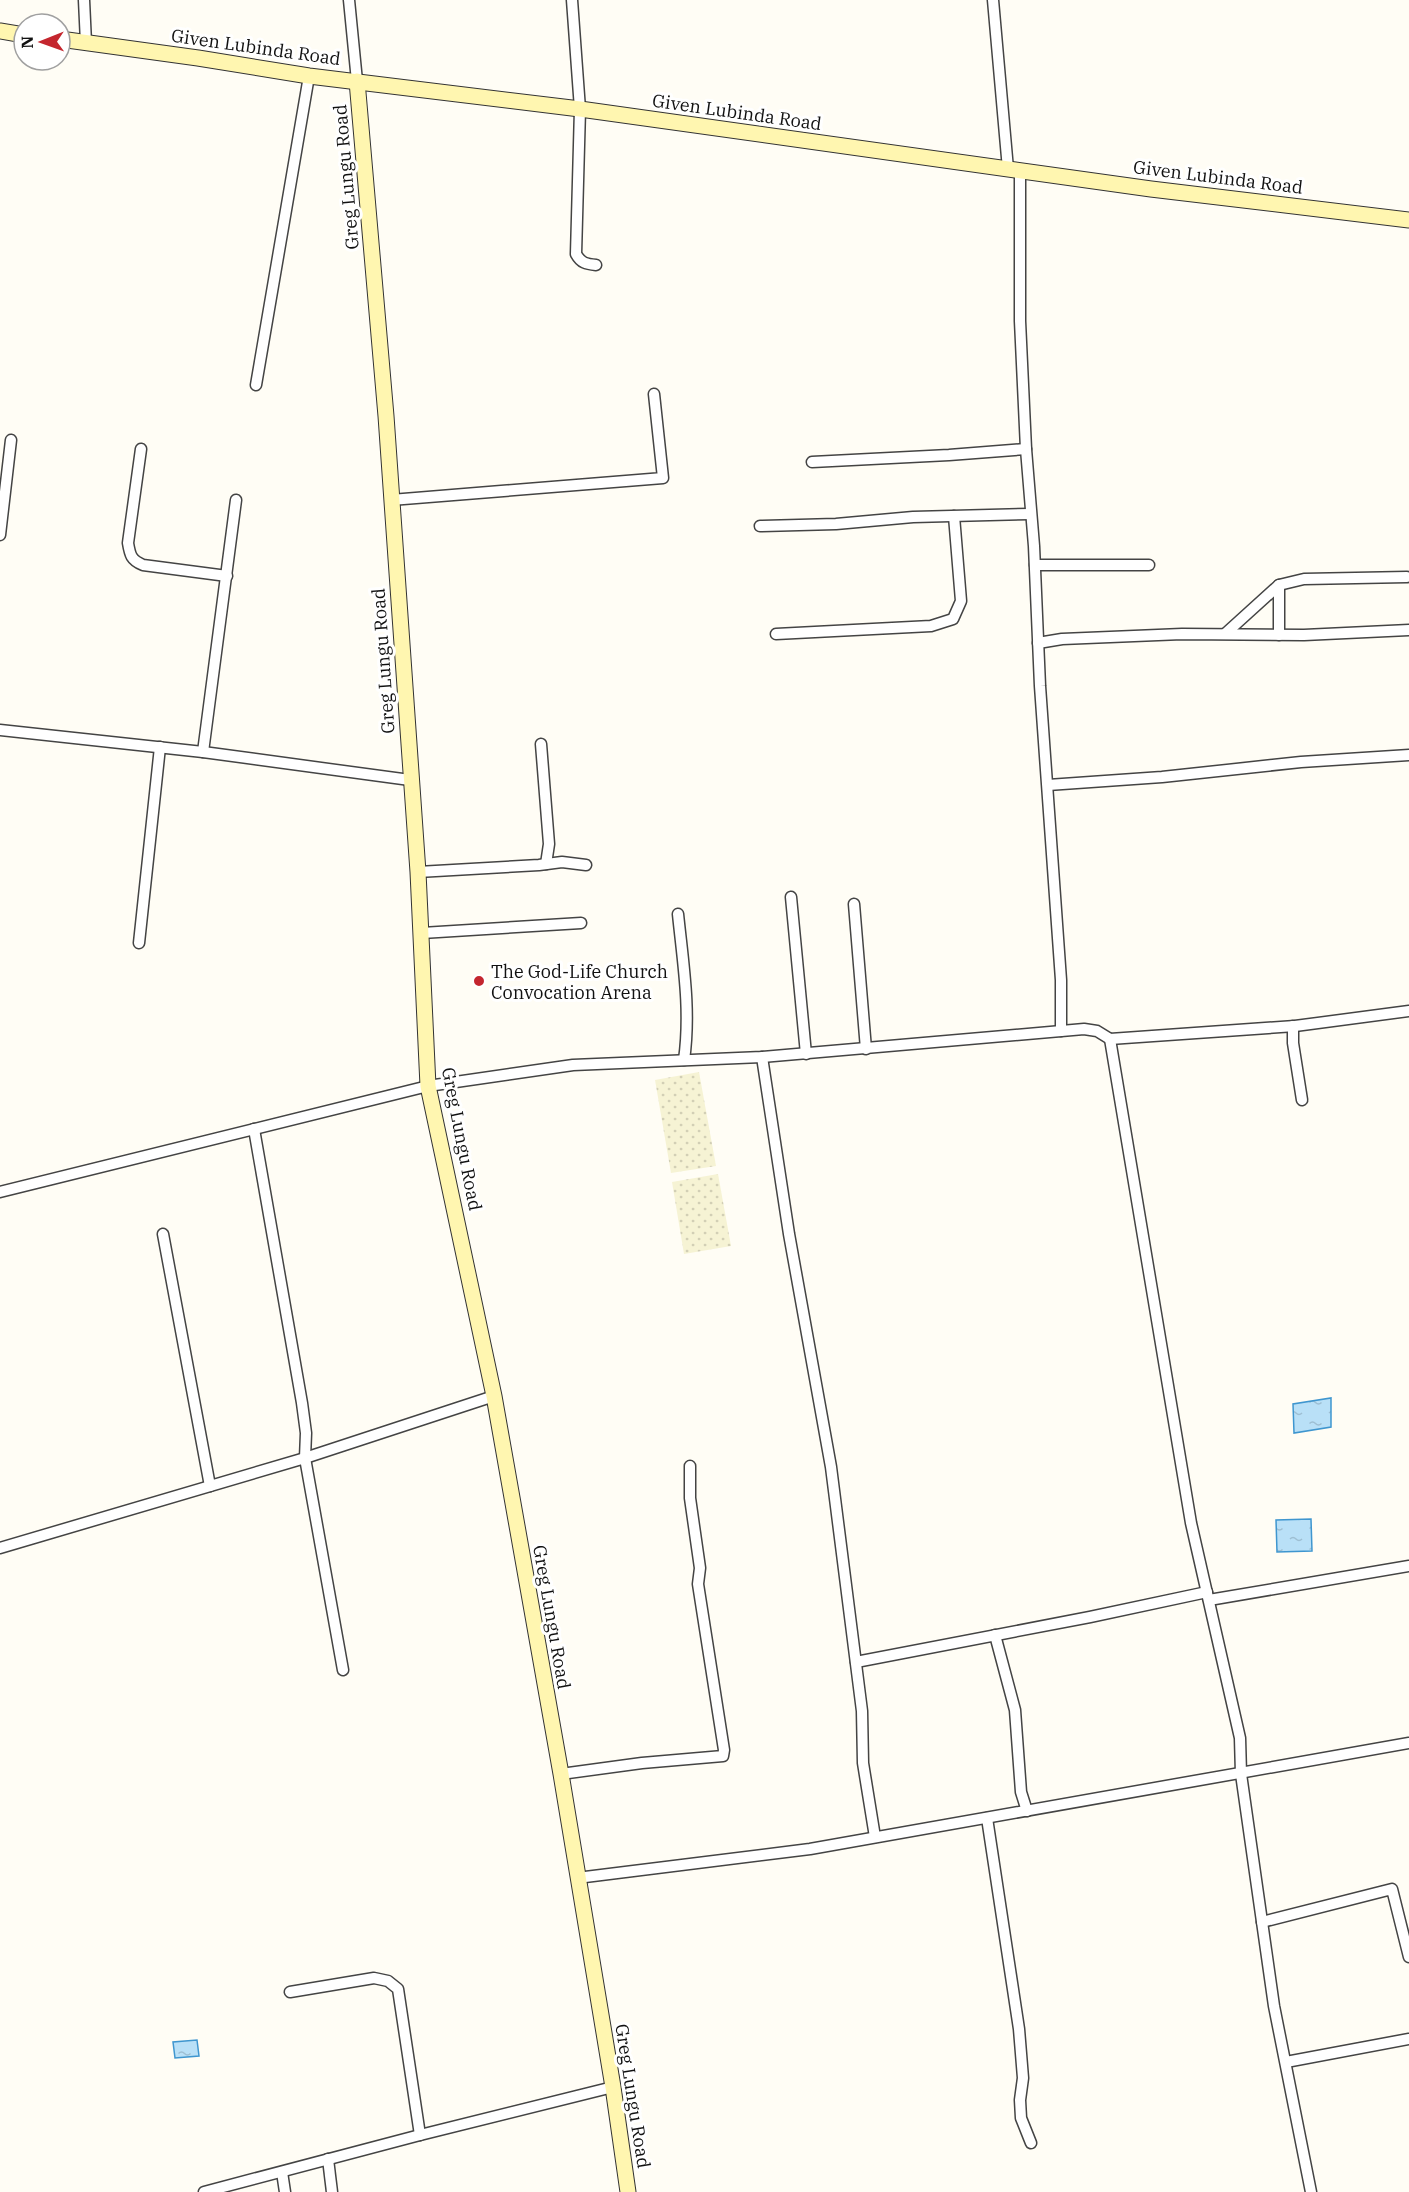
<svg xmlns="http://www.w3.org/2000/svg" width="1409" height="2192" viewBox="0 0 1409 2192" font-family="'IBM Plex Serif',serif">
<style>
.farmland{fill:url(#farmland-dots)}
.water{fill:url(#water-ripples);stroke:#3f96cf;stroke-width:1.5}
.lines{fill:none;stroke-linecap:round;stroke-linejoin:round}
.street-casing{stroke:#444;stroke-width:13}
.secondary-casing{stroke:#333;stroke-width:17}
.street{stroke:#fff;stroke-width:10}
.secondary{stroke:#fff6b0;stroke-width:15}
.poi-dot{fill:#c4262e;stroke:#fff;stroke-width:2}
.labels{text-anchor:middle;dominant-baseline:central;stroke-width:6;stroke-linejoin:round;paint-order:stroke}
.street-label{font-size:18px;fill:#111;stroke:#fff}
.poi-label{font-size:18px;fill:#111;stroke:#fff;text-anchor:start}
</style>
<defs>
<pattern id="farmland-dots" width="8" height="8" patternUnits="userSpaceOnUse" patternTransform="scale(1.5)"><rect width="8" height="8" fill="#f6f3d4"/><path d="M2 2h.1M6 6h.1" fill="none" stroke="#d2cfb5" stroke-width="1.8" stroke-linecap="round"/></pattern>
<pattern id="water-ripples" width="26" height="14" patternUnits="userSpaceOnUse" patternTransform="scale(1.5)"><rect width="26" height="14" fill="#b9e0f7"/><path d="M2 4q2-2 4 0t4 0M15 11q2-2 4 0t4 0" fill="none" stroke="#9ebfd3"/></pattern>
</defs>
<rect width="100%" height="100%" fill="#fffdf5"/>
<!-- farmland -->
<g class="farmland">
<path d="M699,1072L716,1166L671,1173L655,1080Z"/>
<path d="M718,1174L731,1246L684,1254L672,1182Z"/>
</g>
<!-- water -->
<g class="water">
<path d="M1331,1398V1427L1294,1433L1293,1404Z"/>
<path d="M1311,1519L1312,1551L1277,1552L1276,1520Z"/>
<path d="M197,2040L199,2056L175,2058L173,2042Z"/>
</g>
<g class="lines">
<!-- street casing -->
<g class="street-casing">
<g id="street">
<path d="M84,0L86,43"/>
<path d="M349,0L357,81"/>
<path d="M572,0L580,109L576,254C581,263 586,264 596,265"/>
<path d="M993,0L1008,169"/>
<path d="M1020,171V321L1026,449L1034,546L1040,686L1061,980V1031"/>
<path d="M256,385L309,76"/>
<path d="M141,449L128,543C130,555 131,560 143,565L227,576"/>
<path d="M812,462L949,455L1026,449"/>
<path d="M391,500L663,478L654,394"/>
<path d="M760,526L836,524L913,517L1030,514"/>
<path d="M0,535L11,440"/>
<path d="M1035,565H1149"/>
<path d="M1279,585V635"/>
<path d="M1226,633L1279,585L1304,579L1407,577"/>
<path d="M776,634L931,626L953,619L961,601L954,516"/>
<path d="M1038,643L1062,639L1182,634L1304,635L1409,630"/>
<path d="M0,730L203,752L410,780"/>
<path d="M541,744L549,844L546,864"/>
<path d="M203,752L236,500"/>
<path d="M1048,785L1162,777L1301,762L1409,755"/>
<path d="M418,872L539,865L562,862L586,865"/>
<path d="M791,897L806,1054"/>
<path d="M854,904L866,1049"/>
<path d="M678,914C683,963 691,1010 684,1060"/>
<path d="M422,933L581,923"/>
<path d="M139,943L160,747"/>
<path d="M1293,1026V1043L1302,1100"/>
<path d="M1110,1039L1191,1523L1240,1738L1241,1774L1274,2006L1311,2192"/>
<path d="M762,1057L789,1234L831,1467L862,1711L863,1763L875,1837"/>
<path d="M254,1129L302,1403L306,1433L305,1458L343,1670"/>
<path d="M0,1192L428,1086L573,1065L762,1057L1084,1029L1097,1031L1110,1039L1295,1026L1409,1011"/>
<path d="M163,1234L210,1486"/>
<path d="M0,1548L305,1458L494,1396"/>
<path d="M1209,1600L1409,1566"/>
<path d="M995,1635L1015,1710L1021,1792L1027,1811"/>
<path d="M856,1662L1090,1617L1207,1592"/>
<path d="M561,1774L642,1763L723,1756L724,1750L698,1584L700,1568L690,1498V1466"/>
<path d="M987,1818L1019,2029L1023,2078L1020,2100L1021,2118L1031,2143"/>
<path d="M577,1878L810,1849L1409,1743"/>
<path d="M1262,1922L1392,1889L1409,1957"/>
<path d="M290,1992L374,1978L388,1981L398,1989L420,2135"/>
<path d="M1286,2062L1409,2039"/>
<path d="M328,2159L332,2192"/>
<path d="M282,2172L285,2192"/>
<path d="M204,2192L420,2135L613,2087"/>
</g>
</g>
<!-- secondary casing -->
<g class="secondary-casing">
<g id="secondary">
<path d="M0,31L24,35"/>
<path d="M60,39L198,58L309,76L580,109L1151,189L1409,220"/>
<path d="M357,81L386,416L418,872L428,1086L494,1396L561,1774L613,2087L628,2192"/>
</g>
</g>
<!-- street -->
<use href="#street" class="street"/>
<!-- secondary -->
<use href="#secondary" class="secondary"/>
</g>
<!-- markers -->
<circle class="poi-dot" cx="479" cy="981" r="6"/>
<g class="labels">
<!-- street labels -->
<g class="street-label">
<text transform="translate(256 47) rotate(8)">Given Lubinda Road</text>
<text transform="translate(737 112) rotate(8)">Given Lubinda Road</text>
<text transform="translate(346 177) rotate(-95)">Greg Lungu Road</text>
<text transform="translate(1218 177) rotate(7)">Given Lubinda Road</text>
<text transform="translate(383 661) rotate(-94)">Greg Lungu Road</text>
<text transform="translate(462 1139) rotate(79)">Greg Lungu Road</text>
<text transform="translate(552 1617) rotate(80)">Greg Lungu Road</text>
<text transform="translate(633 2096) rotate(81)">Greg Lungu Road</text>
</g>
<!-- poi labels -->
<g class="poi-label">
<text x="491" y="971">The God-Life Church<tspan x="491" dy="21">Convocation Arena</tspan></text>
</g>
</g>
<!-- north arrow -->
<g transform="translate(42 42) rotate(269)"><circle r="28" fill="#ffffff" stroke="#a0a0a0" stroke-width="1.5"/>
<path d="M0-4.5L10 22L0 15L-10 22Z" fill="#c4262e"/>
<text y="-9" font-size="16" font-weight="bold" text-anchor="middle" fill="#111111">N</text>
</g>
</svg>
